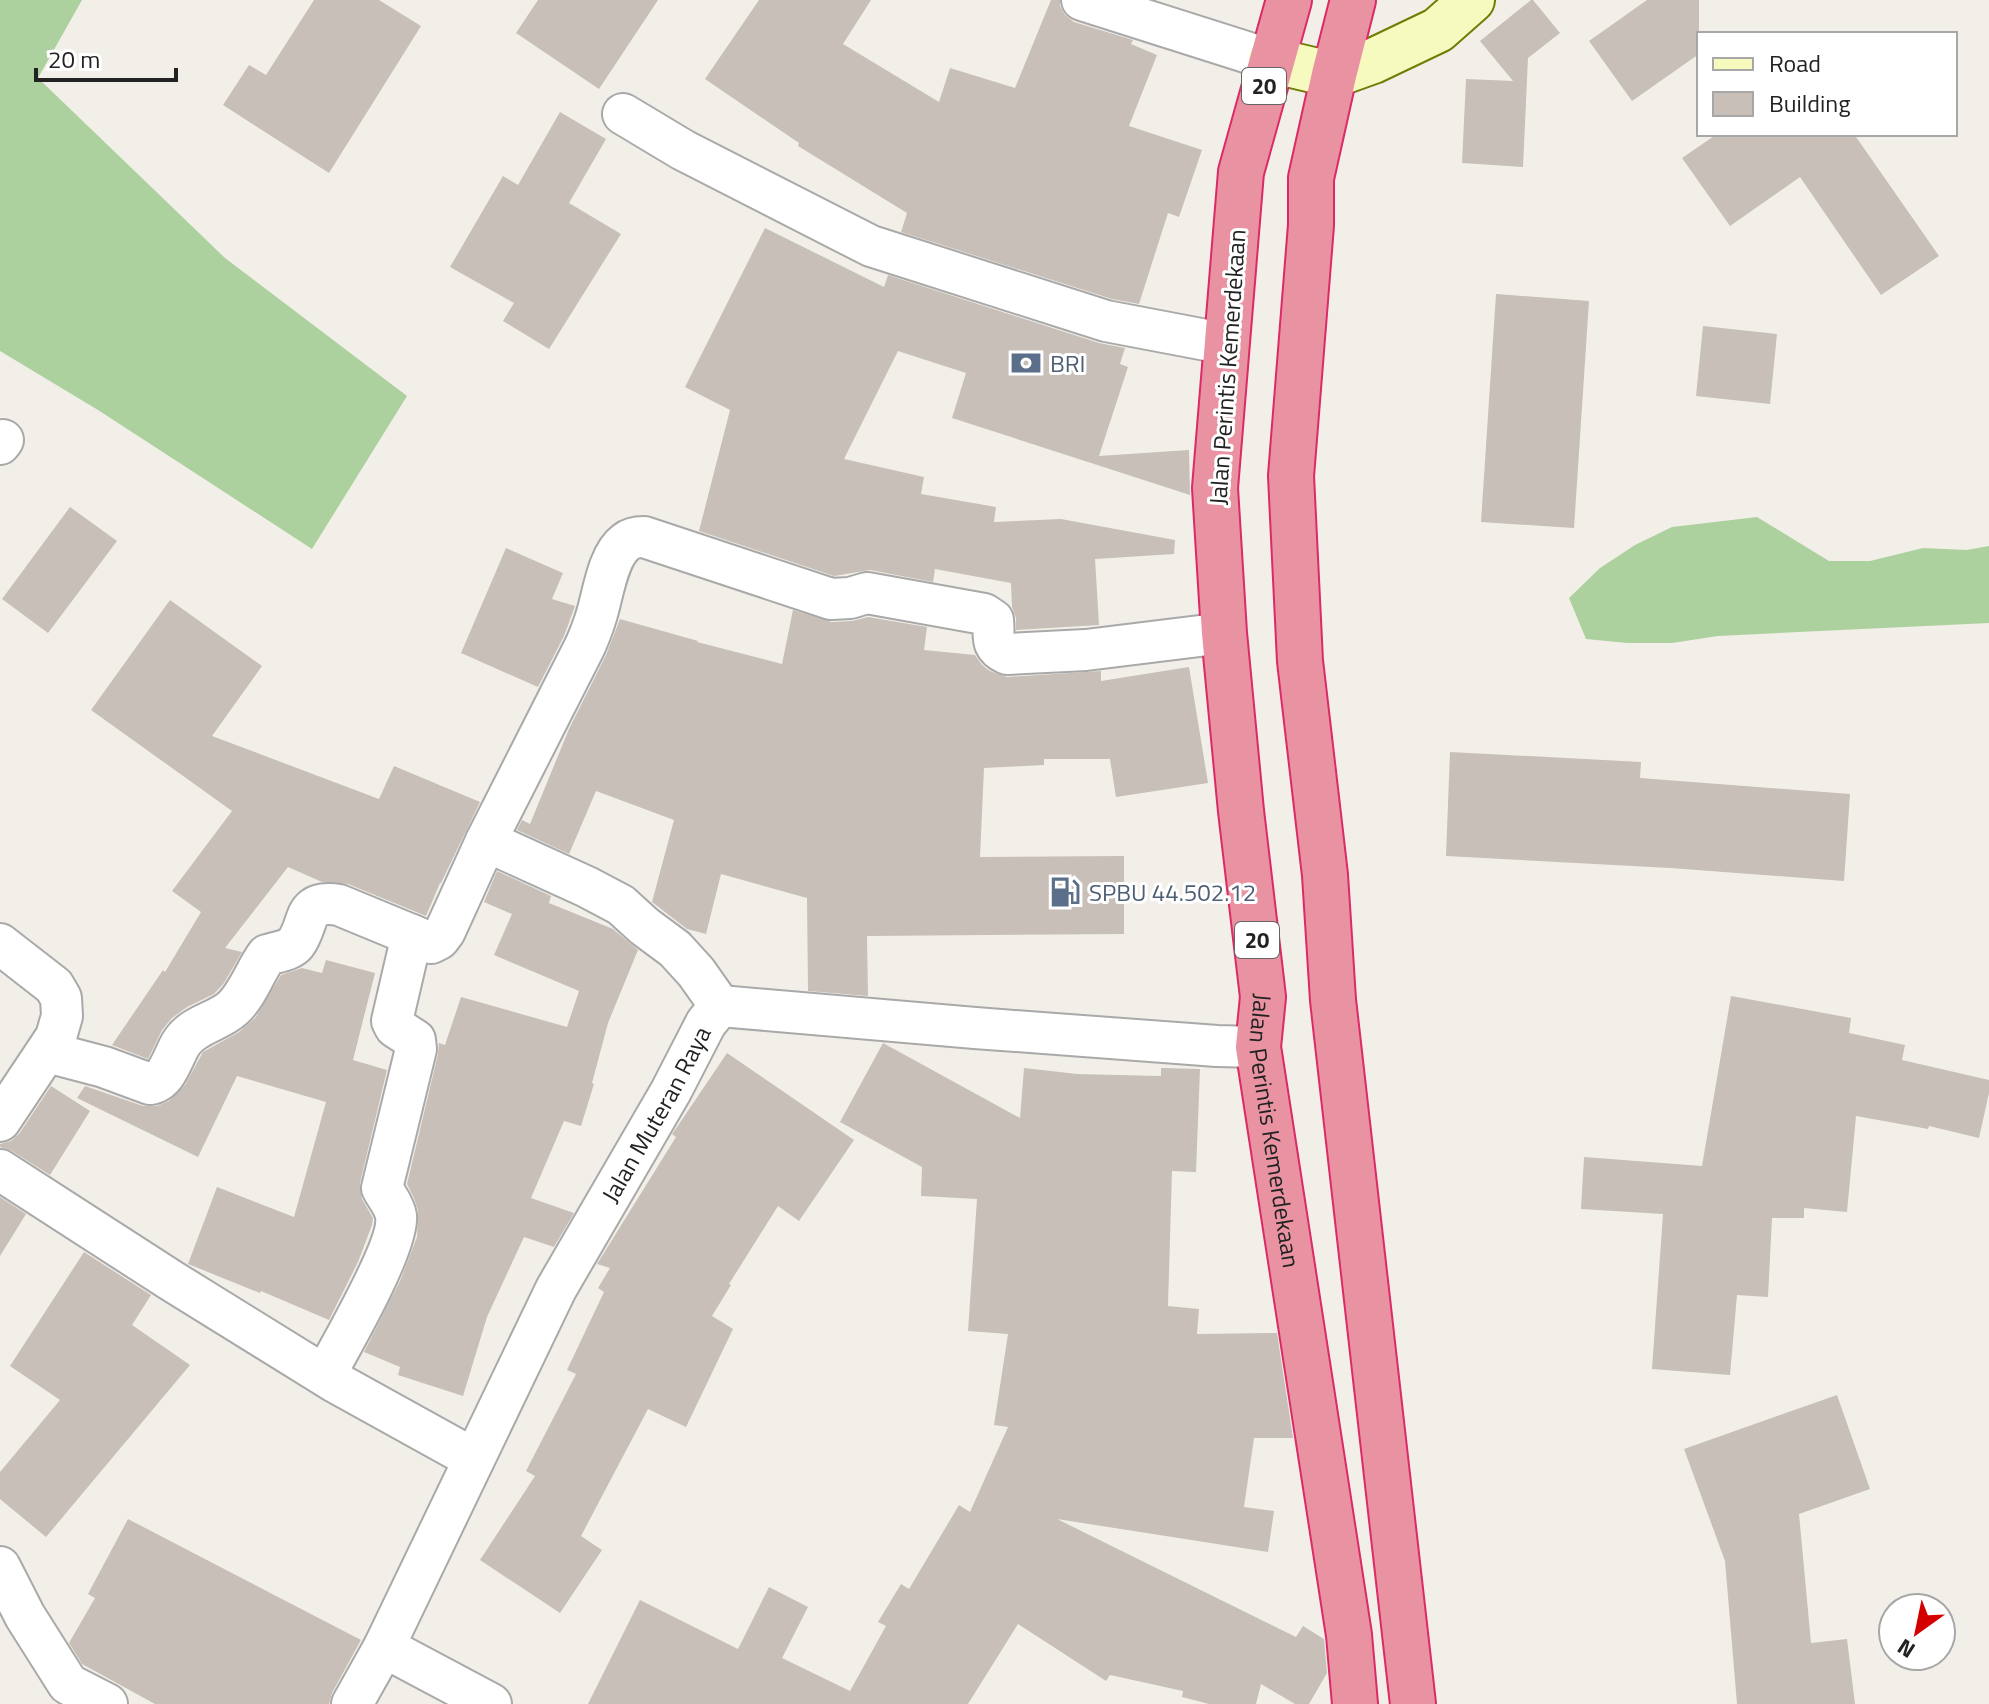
<svg xmlns="http://www.w3.org/2000/svg" width="1989" height="1704" viewBox="0 0 1989 1704" font-family="'Titillium Web',sans-serif">
<style>
.forest{fill:#add19e}
.building{fill:#c7bfb8}
.lines{fill:none;stroke-linecap:round;stroke-linejoin:round}
.street-casing{stroke:#a9a9a9;stroke-width:44}
.secondary-casing{stroke:#707d05;stroke-width:48}
.highway-casing{stroke:#dc2a67;stroke-width:48}
.street{stroke:#fff;stroke-width:40}
.secondary{stroke:#f7fabf;stroke-width:44}
.highway{stroke:#e892a2;stroke-width:44}
.labels{text-anchor:middle;dominant-baseline:central;stroke-width:6;stroke-linejoin:round;paint-order:stroke}
.shield{fill:#fff;stroke:#646464;stroke-width:2}
.shield-label{font-size:22px;font-weight:bold;fill:#222}
.service-label{font-size:24px;fill:#4e5e75;stroke:#fff;text-anchor:start}
.street-label{font-size:24px;fill:#222;stroke:#fff}
</style>
<rect width="100%" height="100%" fill="#f2efe9"/>
<!-- forest -->
<g class="forest">
<path d="M0,0H82L38,78L225,258L407,396L312,549L98,410L0,351Z"/>
<path d="M1757,517L1829,561H1870L1923,548L1967,550L1989,546V623L1718,636L1672,643H1627L1586,639L1569,598L1600,568L1635,545L1672,527Z"/>
</g>
<!-- building -->
<g class="building">
<path d="M314,0H379L421,26L329,173L223,105L249,65L266,75Z"/>
<path d="M538,0H658L599,89L516,33Z"/>
<path d="M759,0H871L843,44L939,102L950,68L1015,88L1051,0H1060V6L1065,15L1074,22L1133,40L1131,44L1157,55L1129,126L1202,150L1179,217L1168,213L1139,304L1112,299L901,232L907,213L798,146L799,143L705,79Z"/>
<path d="M1531,0H1533L1560,33L1528,58L1523,167L1462,163L1466,79L1513,81L1480,41Z"/>
<path d="M1647,0H1699V54L1632,101L1589,41Z"/>
<path d="M560,112L606,139L569,203L621,234L549,349L503,321L514,303L450,267L503,176L518,185Z"/>
<path d="M1717,134H1854L1939,256L1881,295L1800,177L1730,226L1682,158Z"/>
<path d="M765,228L884,287L888,275L1099,343L1125,348L1120,364L1128,367L1099,456L1189,450L1190,495L952,418L966,373L898,351L844,459L924,477L921,494L996,507L994,522L1061,519L1175,540L1174,554L1095,559L1099,625L1016,630V618L1012,607L1011,583L935,569L933,582L870,570L834,576L699,531L730,410L685,387Z"/>
<path d="M1496,294L1589,301L1574,528L1481,522Z"/>
<path d="M1703,326L1777,334L1770,404L1696,396Z"/>
<path d="M70,507L117,541L48,633L2,599Z"/>
<path d="M506,548L563,573L552,599L575,606L564,636L538,687L461,653Z"/>
<path d="M170,600L262,666L212,736L379,799L394,766L480,802L441,883H440L426,916L348,884L322,882L288,867L225,948L242,952L224,983L214,994L187,1007L172,1018L162,1030L148,1059L112,1045L163,970L165,972L201,912L172,891L232,811L91,710Z"/>
<path d="M793,610L832,622L852,621L868,617L927,627L924,650L975,655L982,665L990,671L1007,677L1101,671V681L1189,667L1208,783L1116,797L1110,759H1044V765L984,768L980,857L1124,856V934L867,936L868,996L808,991L807,898L721,874L706,934L687,929L652,902L674,820L596,791L569,854L517,830L522,820L530,824L569,729L606,655L620,619L698,641L697,642L782,664Z"/>
<path d="M1450,752L1641,762L1640,778L1850,794L1844,881L1670,868L1446,856Z"/>
<path d="M497,871L551,896L549,903L613,929L638,950L608,1023L592,1083L594,1084L581,1126L564,1121L531,1198L574,1213L554,1247L524,1237L487,1317L463,1396L398,1375L400,1367L364,1352L400,1281L417,1237L418,1211L414,1198L407,1184L438,1054L439,1043L445,1045L461,997L567,1027L579,991L494,955L512,914L484,902Z"/>
<path d="M326,960L375,973L353,1060L387,1070L360,1183L362,1199L373,1218L372,1225L358,1262L329,1320L261,1291L260,1293L188,1264L217,1187L294,1217L326,1102L237,1076L198,1157L77,1098L85,1086L143,1106H157L169,1101L185,1085L203,1052L239,1032L255,1018L281,975L302,968L322,973Z"/>
<path d="M1731,996L1851,1018L1849,1033L1905,1045L1902,1060L1989,1080V1093L1979,1138L1929,1126L1928,1129L1856,1116L1847,1212L1804,1208V1218H1772L1768,1297L1737,1295L1730,1375L1652,1369L1663,1214L1581,1209L1584,1157L1702,1166Z"/>
<path d="M883,1043L1020,1118L1024,1068L1077,1074L1161,1076V1068L1200,1069L1196,1172L1172,1171L1168,1306L1199,1309L1197,1334L1277,1333L1293,1438H1254L1244,1507L1274,1511L1268,1552L1057,1519L1296,1637L1303,1626L1324,1639L1327,1673L1309,1704H1295L1261,1684L1256,1704H1209L1182,1697L1183,1691L1110,1675L1106,1681L1018,1624L968,1704H588L640,1600L738,1649L769,1587L808,1607L782,1658L850,1691L886,1626L878,1622L901,1584L909,1589L959,1505L970,1512L1008,1427L994,1425L1008,1334L968,1331L977,1199L921,1196L922,1167L840,1122Z"/>
<path d="M727,1053L854,1140L799,1221L778,1206L729,1284L731,1285L712,1316L733,1329L686,1427L648,1409L581,1536L602,1550L560,1613L480,1560L535,1476L526,1471L576,1374L567,1370L604,1292L598,1288L610,1268L597,1264L676,1137L672,1134L675,1130Z"/>
<path d="M51,1086L90,1111L50,1175L12,1151L0,1147V1144L11,1141L19,1134Z"/>
<path d="M0,1197L26,1214L0,1256Z"/>
<path d="M84,1252L151,1295L132,1325L190,1365L46,1537L0,1499V1472L60,1400L10,1366Z"/>
<path d="M1837,1395L1870,1489L1799,1514L1811,1643L1847,1639L1855,1704H1737L1725,1561L1684,1449Z"/>
<path d="M128,1519L361,1640L332,1693L329,1704H155L82,1664L69,1643L95,1598L88,1594Z"/>
</g>
<g class="lines">
<!-- street casing -->
<g class="street-casing">
<g id="street">
<path d="M1082,0L1271,60"/>
<path d="M623,114L683,150L871,246L1106,321L1227,344"/>
<path d="M0,444L3,440"/>
<path d="M486,841L587,887L621,905L644,926L675,949L696,972L720,1006"/>
<path d="M0,944L54,986L61,998L62,1016L56,1037L0,1121"/>
<path d="M47,1052L104,1067L150,1084C168,1082 173,1055 182,1042C194,1024 218,1022 233,1008C248,994 255,971 267,955C276,952 290,951 296,943C311,922 301,899 339,905L431,943L439,939L445,931L486,841L585,646C589,637 593,627 596,617C603,596 607,556 626,542C631,538 637,537 644,537L831,599L850,598L867,593L984,614L993,620C995,636 989,646 1007,654L1086,650L1224,633"/>
<path d="M0,1170L172,1281L335,1382L474,1459"/>
<path d="M325,1375C341,1346 400,1244 396,1216C394,1204 387,1198 382,1188L416,1049L415,1040L395,1027L392,1021L412,935"/>
<path d="M0,1567L25,1616L68,1684L107,1704"/>
<path d="M384,1647L491,1704"/>
<path id="s1" d="M352,1704L384,1647L556,1289L671,1091L706,1023L720,1006L975,1028L1217,1046L1258,1047"/>
</g>
</g>
<!-- secondary casing -->
<g class="secondary-casing">
<path id="secondary" d="M1271,60L1334,75L1373,61L1438,30L1472,0"/>
</g>
<!-- highway casing -->
<g class="highway-casing">
<g id="highway">
<path id="s2" d="M1289,0L1241,172L1215,488L1224,633L1241,811L1263,997L1258,1047L1349,1635L1355,1704"/>
<path d="M1353,0L1334,75L1311,178V225L1291,476L1300,661L1325,875L1333,1000L1413,1704"/>
</g>
</g>
<!-- street -->
<use href="#street" class="street"/>
<!-- secondary -->
<use href="#secondary" class="secondary"/>
<!-- highway -->
<use href="#highway" class="highway"/>
</g>
<!-- icons -->
<defs>
<g id="bank-bare" transform="scale(2.4)"><path d="M-6-4H6V4H-6ZM0-2.3a2.3 2.3 0 1 0 0 4.6a2.3 2.3 0 1 0 0-4.6Z" fill="#5c6f8a" stroke="#fff" stroke-width="2.5" paint-order="stroke"/></g>
<g id="fuel-bare" transform="scale(2.4)"><path d="M-5.5-6h7V0h2V4h1.3V-2.5L3-4.5l.8-.8L6-3V5H2.5V1h-1V6h-7ZM-4.2-4.7v3.2H.2V-4.7Z" fill="#5c6f8a" stroke="#fff" stroke-width="2.5" paint-order="stroke"/></g>
</defs>
<g fill-rule="evenodd">
<use href="#bank-bare" x="1026" y="363"/>
<use href="#fuel-bare" x="1065" y="892"/>
</g>
<g class="labels">
<!-- shield labels -->
<g class="shield">
<rect x="1242" y="68" width="44" height="36" rx="6"/>
<rect x="1235" y="922" width="44" height="36" rx="6"/>
</g>
<g class="shield-label">
<text x="1264" y="86">20</text>
<text x="1257" y="940">20</text>
</g>
<!-- service labels -->
<g class="service-label">
<text x="1050" y="363">BRI</text>
<text x="1089" y="892">SPBU 44.502.12</text>
</g>
<!-- street labels -->
<g class="street-label">
<text transform="translate(1227 367) rotate(-86)">Jalan Perintis Kemerdekaan</text>
<text stroke="none"><textPath href="#s1" startOffset="664">Jalan Muteran Raya</textPath></text>
<text stroke="none"><textPath href="#s2" startOffset="1142">Jalan Perintis Kemerdekaan</textPath></text>
</g>
</g>
<!-- legend -->
<rect x="1697" y="32" width="260" height="104" fill="#ffffff" stroke="#a7a7a7" stroke-width="2"/>
<rect x="1713" y="58" width="40" height="12" fill="#f7fabf" stroke="#a7a7a7" stroke-width="2"/>
<text x="1769" y="72" font-size="24" fill="#222222">Road</text>
<rect x="1713" y="92" width="40" height="24" fill="#c7bfb8" stroke="#a7a7a7" stroke-width="2"/>
<text x="1769" y="112" font-size="24" fill="#222222">Building</text>
<!-- north arrow -->
<g transform="translate(1917 1632) rotate(213)"><circle r="38" fill="#ffffff" stroke="#a7a7a7" stroke-width="2"/>
<path d="M0-6L14 30L0 20L-14 30Z" fill="#d40000"/>
<text y="-12" font-size="22" font-weight="bold" text-anchor="middle" fill="#222222">N</text>
</g>
<!-- scale -->
<path d="M36 68v12h140v-12" fill="none" stroke="#222222" stroke-width="4"/>
<text x="48" y="68" font-size="24" fill="#222222" stroke="#ffffff" stroke-width="6" paint-order="stroke">20 m</text>
</svg>
